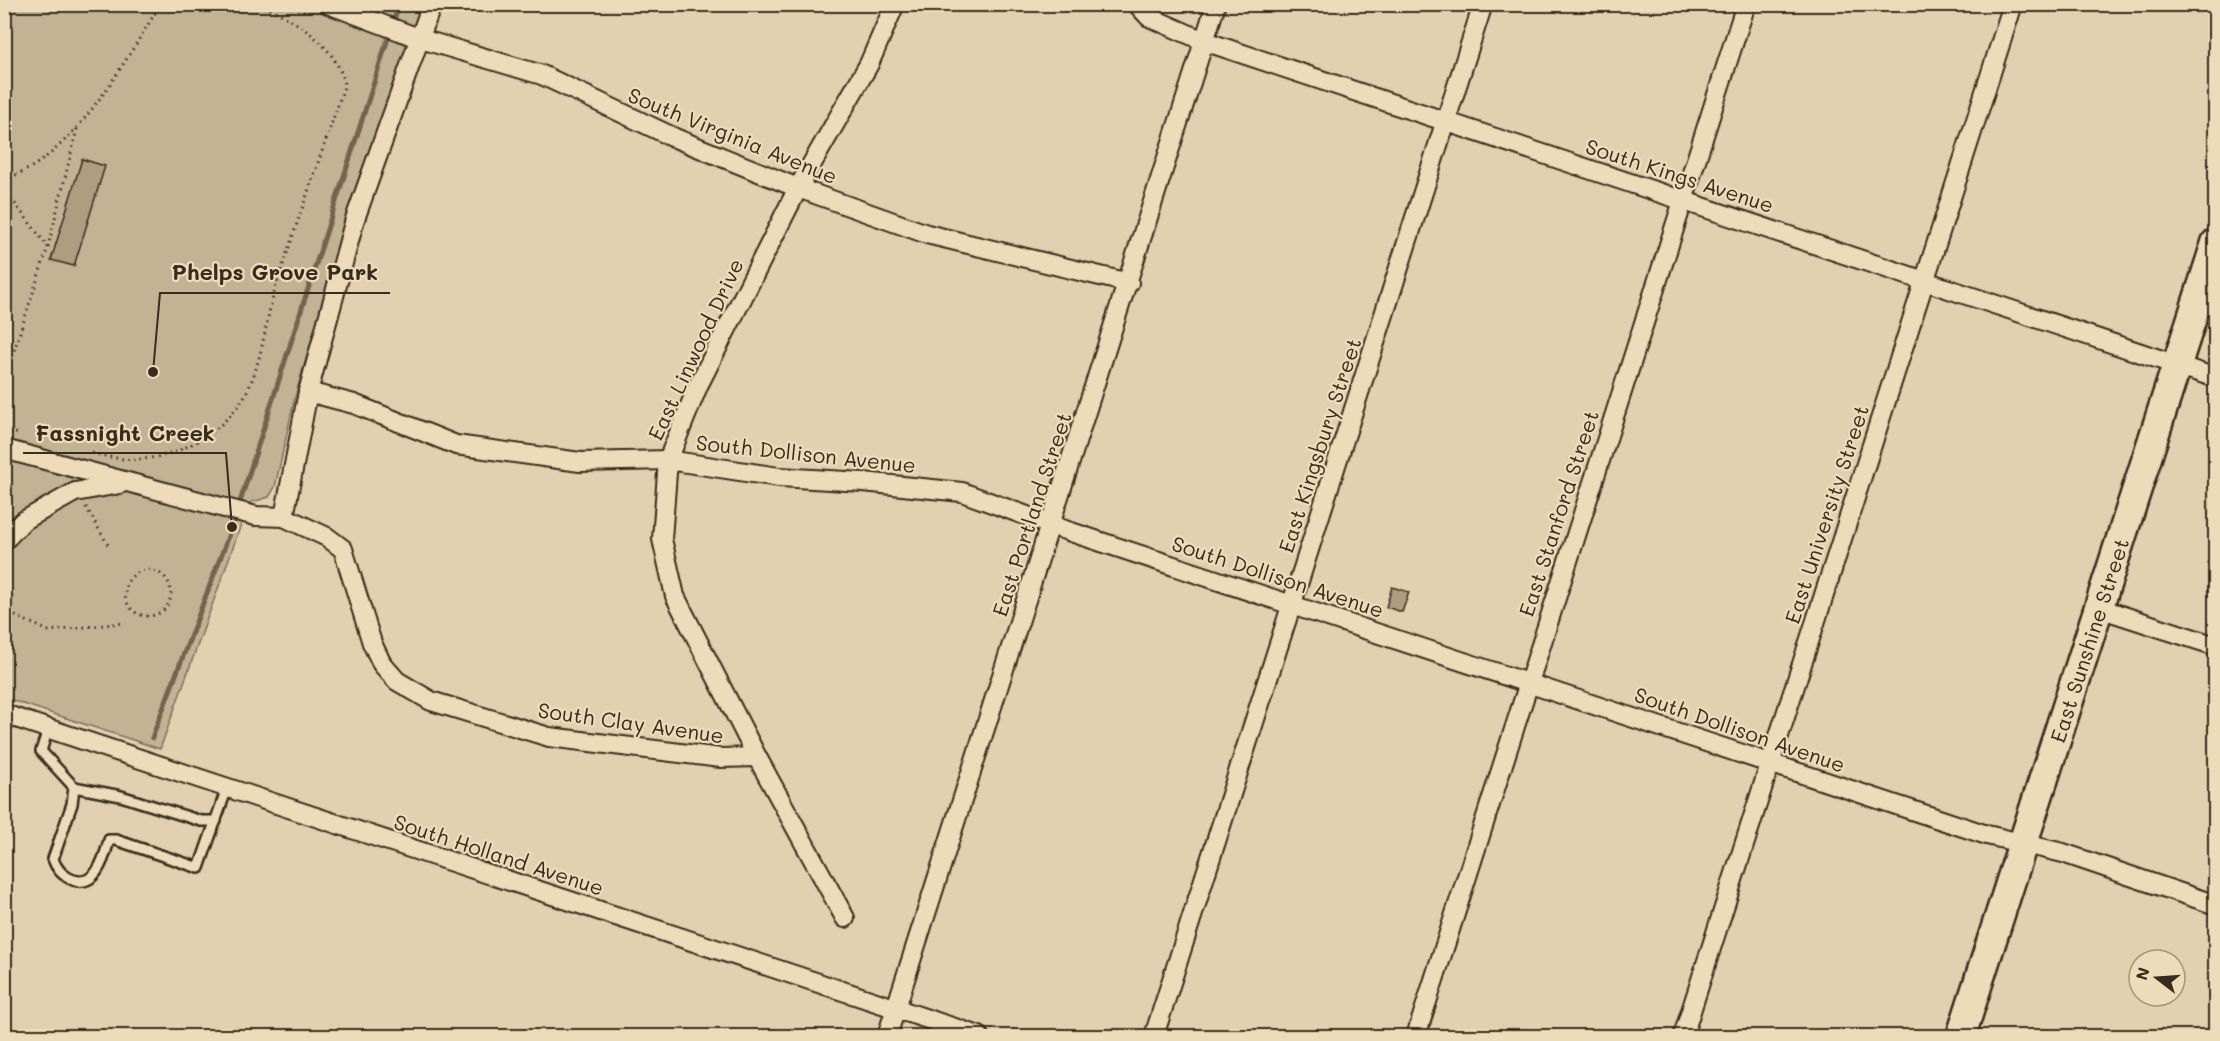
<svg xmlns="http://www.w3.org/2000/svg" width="2220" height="1041" viewBox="0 0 2220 1041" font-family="Mali,sans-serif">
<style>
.green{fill:#c4b295;stroke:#806e5a;stroke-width:1.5}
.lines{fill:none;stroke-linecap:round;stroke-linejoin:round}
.stream{stroke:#756450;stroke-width:5}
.building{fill:#af9d82;stroke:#3b2a1e;stroke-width:1.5}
.service-casing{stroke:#3b2a1e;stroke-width:14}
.minor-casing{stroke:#3b2a1e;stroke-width:22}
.primary-casing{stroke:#3b2a1e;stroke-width:33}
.path{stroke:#3b2a1e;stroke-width:3;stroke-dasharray:1.5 4.5;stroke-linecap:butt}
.service{stroke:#eedbb9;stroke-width:9}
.minor{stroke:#eedbb9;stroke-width:18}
.primary{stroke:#eedbb9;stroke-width:28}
.labels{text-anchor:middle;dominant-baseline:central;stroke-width:4.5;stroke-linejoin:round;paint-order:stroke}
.street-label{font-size:21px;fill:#3b2a1e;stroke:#eedbb9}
.leader{fill:none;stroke:#3b2a1e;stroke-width:2}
.callout-dot{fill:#3b2a1e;stroke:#eedbb9;stroke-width:2}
.callout-label{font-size:22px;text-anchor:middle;font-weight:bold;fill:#3b2a1e;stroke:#eedbb9;stroke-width:4.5;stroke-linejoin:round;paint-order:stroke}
</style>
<rect width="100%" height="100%" fill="#e3d0b0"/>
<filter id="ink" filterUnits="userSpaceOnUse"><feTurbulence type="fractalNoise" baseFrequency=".0167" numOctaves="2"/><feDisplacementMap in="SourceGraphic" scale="12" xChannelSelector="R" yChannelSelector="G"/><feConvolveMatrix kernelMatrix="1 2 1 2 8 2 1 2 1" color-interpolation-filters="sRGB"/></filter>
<g filter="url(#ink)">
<!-- green -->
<path class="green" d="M5,5H422L344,227L295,397L275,487L269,497L249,503L160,749L5,698L4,560L9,545L4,495Z"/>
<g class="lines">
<!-- stream -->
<path class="stream" d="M152,738L232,527L399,4"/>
</g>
<!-- building -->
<g class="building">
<path d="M82,159L105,166L74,266L51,260Z"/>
<path d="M1392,587L1409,592L1402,612L1386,607Z"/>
</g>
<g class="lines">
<!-- service casing -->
<g class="service-casing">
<g id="service">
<path d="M48,729L41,751L74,787L72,804L53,859C56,867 60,873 67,877C94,893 104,860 109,840H116L199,868L227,788"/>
<path d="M74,787L121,796L201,821H216"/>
</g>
</g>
<!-- minor casing -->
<g class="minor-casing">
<g id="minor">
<path d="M328,4L421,39L542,75L675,138L798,188L927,234L1129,283"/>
<path d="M1137,4L1149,17L1204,41L2216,378"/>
<path d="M308,392L354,404L456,445L580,462L668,460L779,477L863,482L962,492L1065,530L1987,835L2063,853L2216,905"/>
<path d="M4,449L221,507L256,516L284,517L327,537L343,549L372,643L382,664L397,681L431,701L549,737L721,758L757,757"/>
<path d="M284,517L308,392L355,219L432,4"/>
<path d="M4,541L23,521L75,492L120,484"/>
<path d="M2099,608L2216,646"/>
<path d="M4,714L979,1036"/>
<path d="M845,918L757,757L675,596L662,539L668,460L698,386L798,188L869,64L895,4"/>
<path d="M887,1036L1216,4"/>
<path d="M1154,1036L1483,4"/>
<path d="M1416,1036L1746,4"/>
<path d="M1683,1036L2013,4"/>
</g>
</g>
<!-- primary casing -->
<g class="primary-casing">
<g id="primary">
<path id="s1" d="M1961,1036L2216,243"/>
</g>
</g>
<!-- path -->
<g class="path">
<path d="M4,179C72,161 124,61 161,4"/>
<path d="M4,189L48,247L4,381"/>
<path d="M48,247L77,129"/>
<path d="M4,429L19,434"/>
<path d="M92,453C109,457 126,461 142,459C181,456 224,431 244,397C263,363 265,319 277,283C299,216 323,150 345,84C334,43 298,23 262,4"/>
<path d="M86,507L108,545"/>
<circle cx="148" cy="593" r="23"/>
<path d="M4,611L49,631L123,623"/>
</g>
<!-- service -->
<use href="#service" class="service"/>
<!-- minor -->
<use href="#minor" class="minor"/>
<!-- primary -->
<use href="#primary" class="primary"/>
</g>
</g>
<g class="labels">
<!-- street labels -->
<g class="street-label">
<text transform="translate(733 135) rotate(22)">South Virginia Avenue</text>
<text transform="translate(1680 175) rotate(18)">South Kings Avenue</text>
<text transform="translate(695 349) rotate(-65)">East Linwood Drive</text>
<text transform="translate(1319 445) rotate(-72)">East Kingsbury Street</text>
<text transform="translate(806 453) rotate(6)">South Dollison Avenue</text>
<text transform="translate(1558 513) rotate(-72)">East Stanford Street</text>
<text transform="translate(1031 514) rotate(-72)">East Portland Street</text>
<text transform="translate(1826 514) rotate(-72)">East University Street</text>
<text transform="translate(1278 576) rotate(18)">South Dollison Avenue</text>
<text stroke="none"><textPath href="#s1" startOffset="416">East Sunshine Street</textPath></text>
<text transform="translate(631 722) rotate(8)">South Clay Avenue</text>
<text transform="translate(1740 729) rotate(19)">South Dollison Avenue</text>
<text transform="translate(499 854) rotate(18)">South Holland Avenue</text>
</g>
</g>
<!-- callouts -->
<path class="leader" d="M153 372L160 293H390M232 527L226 453H23"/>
<g class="callout-dot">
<circle cx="153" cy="372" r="6"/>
<circle cx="232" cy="527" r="6"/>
</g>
<g class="callout-label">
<text x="275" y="280">Phelps Grove Park</text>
<text x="125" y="441">Fassnight Creek</text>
</g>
<!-- margin -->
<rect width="2220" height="1041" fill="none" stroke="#eedbb9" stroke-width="24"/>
<rect x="12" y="12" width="2196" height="1017" fill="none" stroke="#3b2a1e" stroke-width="2" filter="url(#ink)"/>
<!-- north arrow -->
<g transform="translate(2157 978) rotate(287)"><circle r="28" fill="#eedbb9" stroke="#a6947b" stroke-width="1.5"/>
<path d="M0-4.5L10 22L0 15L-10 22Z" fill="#3b2a1e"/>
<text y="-9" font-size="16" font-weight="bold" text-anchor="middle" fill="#3b2a1e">N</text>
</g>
</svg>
